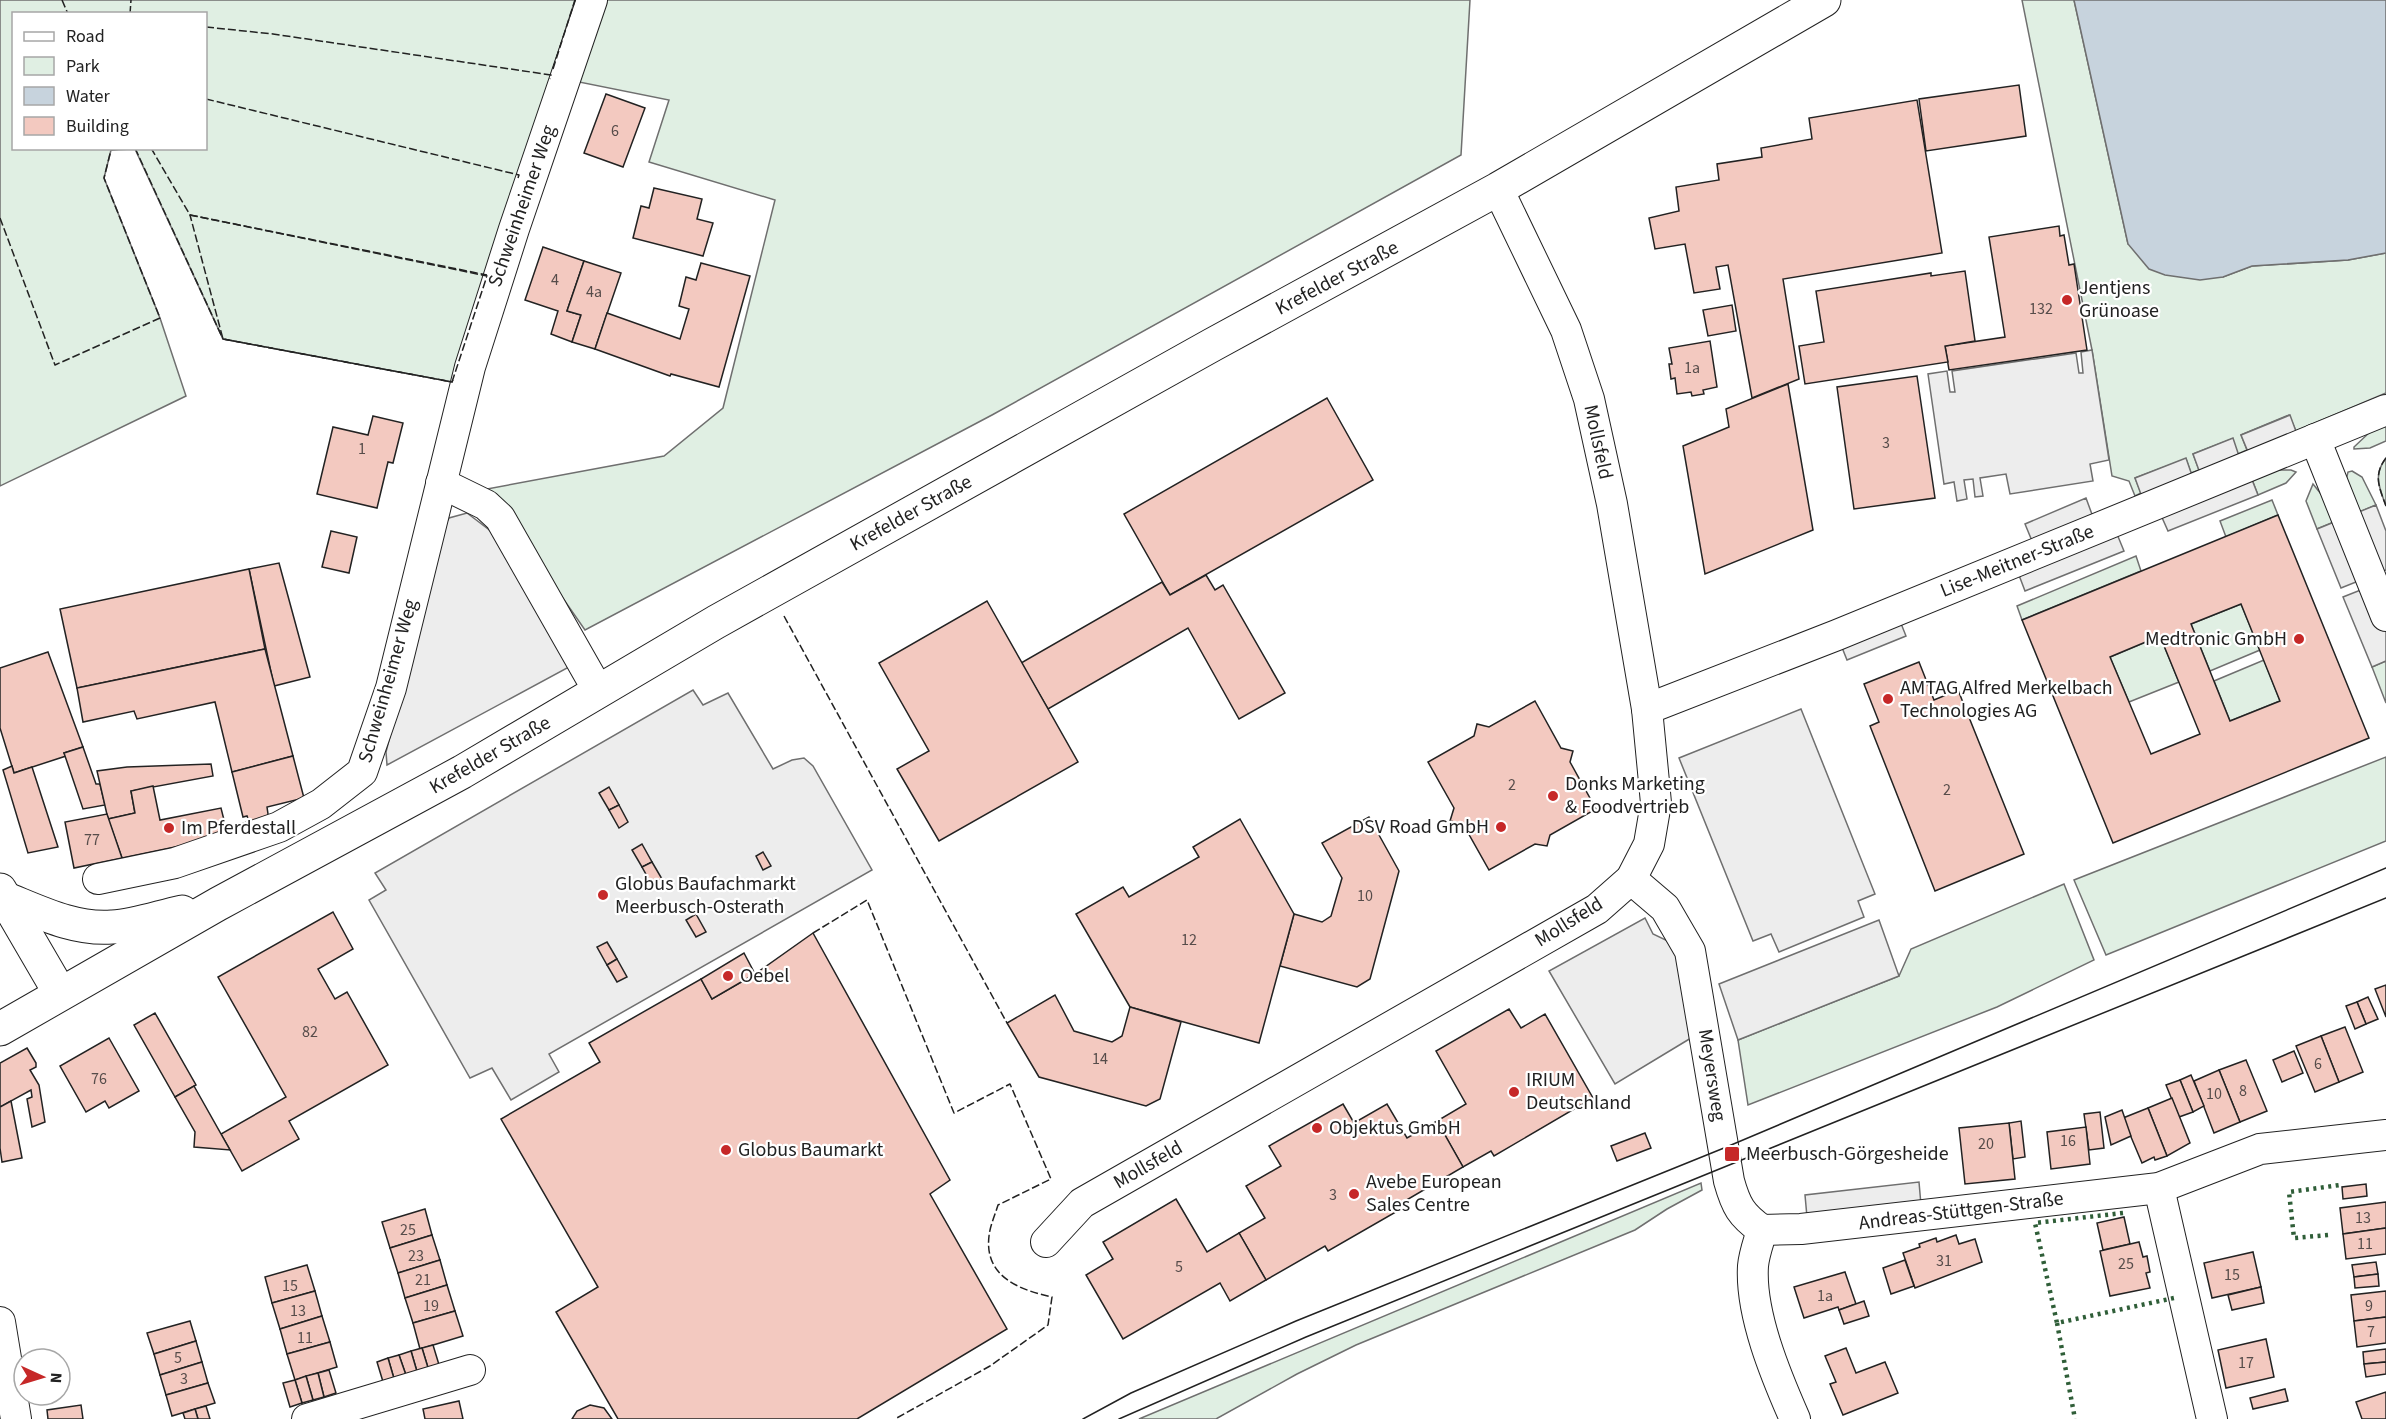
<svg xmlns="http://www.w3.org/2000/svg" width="2386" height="1419" viewBox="0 0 2386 1419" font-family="'Source Sans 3',sans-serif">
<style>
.green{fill:#e0efe3;stroke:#6f6f6f;stroke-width:1.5}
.parking{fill:#ededed;stroke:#6f6f6f;stroke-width:1.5}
.water{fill:#c7d3dd;stroke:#6f6f6f;stroke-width:1.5}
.building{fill:#f3c9c0;stroke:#222;stroke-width:1.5;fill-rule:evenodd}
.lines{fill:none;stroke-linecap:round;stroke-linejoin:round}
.minor-casing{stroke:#222;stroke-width:32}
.major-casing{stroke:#222;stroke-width:35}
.minor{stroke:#fff;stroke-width:30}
.major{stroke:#fff;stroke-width:33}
.tram{stroke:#222;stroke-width:1.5}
.hedge{stroke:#2f5e38;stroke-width:4.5;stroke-dasharray:3 4.5;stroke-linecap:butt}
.fence{stroke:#222;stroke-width:1.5;stroke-dasharray:8 3;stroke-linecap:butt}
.poi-dot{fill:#c62828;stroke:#fff;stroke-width:2}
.labels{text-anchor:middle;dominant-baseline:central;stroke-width:4.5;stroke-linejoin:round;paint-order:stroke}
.number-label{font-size:16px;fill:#564c4a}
.street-label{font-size:20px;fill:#222;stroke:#fff}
.poi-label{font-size:20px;fill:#222;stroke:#fff;text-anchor:start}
</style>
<rect width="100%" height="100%" fill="#fff"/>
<!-- green -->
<g class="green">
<path d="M0,0H575L452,382L223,339L135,149L206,148V14H14V148L133,149L111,150L104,178L160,318L186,396L0,486Z"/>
<path d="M605,0H1470L1461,155L992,415L585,630L487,489L664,456L723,408L775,200L649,162L669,100L579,82Z"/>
<path d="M2022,0H2074L2128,244L2223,277L2252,266L2348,260L2386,253V393L2296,431L2289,415L2241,435L2247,450L2238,454L2232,439L2193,454L2199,470L2191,473L2186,459L2135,478L2141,493L2135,496L2129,481L2112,476L2092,350Z"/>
<path d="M2386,423V441L2370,448L2354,449V447L2372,430Z"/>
<path d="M2386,458V506C2379,487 2373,475 2386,458Z"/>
<path d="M2275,470H2291L2296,472L2286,483L2258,495L2251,477Z"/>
<path d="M2352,471L2362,477L2376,505L2357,513L2346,480L2348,472Z"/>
<path d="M2313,484L2325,499L2334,522L2317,529L2306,501Z"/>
<path d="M2272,500L2278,515L2226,537L2220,521Z"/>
<path d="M2136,556L2141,571L2022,620L2017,606Z"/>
<path d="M2241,604L2260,650L2210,671L2191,624Z"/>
<path d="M2160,636L2179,682L2129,702L2110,657Z"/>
<path d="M2264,660L2280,701L2230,721L2214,681Z"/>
<path d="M2386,661V703L2372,667Z"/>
<path d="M2386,757V841L2106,955L2074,880Z"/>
<path d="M2064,884L2094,960L1997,1007L1748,1105L1738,1040L1899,976L1911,949Z"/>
<path d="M1701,1183L1702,1190L1667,1209L1635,1230L1356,1345L1297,1374L1216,1419H1139Z"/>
</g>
<!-- parking -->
<g class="parking">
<path d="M2092,350L2109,460L2090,464L2093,481L2010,494L2006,474L1980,478L1983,496L1975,497L1973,479L1964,480L1967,499L1957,501L1954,482L1944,484L1928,374L1947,371L1950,392H1955L1952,371L2076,353L2079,373H2083L2081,352Z"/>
<path d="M2290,415L2301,445L2253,464L2241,435Z"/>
<path d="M2233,438L2243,468L2247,467L2258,495L2168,531L2156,504L2146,508L2135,478L2186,458L2196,487L2204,484L2193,454Z"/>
<path d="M2086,498L2097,528L2112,522L2124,551L2025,591L2014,562L2037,553L2025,524Z"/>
<path d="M2376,505L2386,531V570L2341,588L2317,529Z"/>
<path d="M467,513L492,532L569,667L387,765L386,752L442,530L449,518Z"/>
<path d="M2386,580V661L2372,667L2343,597Z"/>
<path d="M1896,611L1906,636L1847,660L1837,635Z"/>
<path d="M693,690L703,705L728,693L773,769L792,760L804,758L813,766L872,870L549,1054L559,1072L511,1100L492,1068L470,1078L369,900L386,890L375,873Z"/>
<path d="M1801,709L1875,894L1858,901L1864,917L1779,952L1771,934L1753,941L1679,758Z"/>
<path d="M1645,918L1653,934L1670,942L1677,951L1691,1038L1615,1084L1549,971Z"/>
<path d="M1879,920L1899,976L1738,1040L1719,984Z"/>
<path d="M1919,1182L1921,1205L1807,1217L1805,1195Z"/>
</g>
<!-- water -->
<path class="water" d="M2074,0H2386V253L2348,260L2252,266L2223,277L2200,280L2165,275L2149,269L2128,244Z"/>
<!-- building -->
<g class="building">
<path d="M2019,85L2026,136L1926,151L1919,99Z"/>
<path d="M606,94L645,108L623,167L584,153Z"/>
<path d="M1917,100L1942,253L1783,279L1799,379L1752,398L1728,265L1716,267L1720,289L1694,293L1685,244L1655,249L1649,218L1679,211L1676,187L1719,180L1717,164L1762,157L1761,148L1812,139L1809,118Z"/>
<path d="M654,188L702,199L697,219L713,223L703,256L633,238L641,206L649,208Z"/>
<path d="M2059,226L2060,236L2064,235L2069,265L2074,264L2087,350L1949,370L1945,346L2005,337L1989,237Z"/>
<path d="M543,247L584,261L567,311L581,315L572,342L551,334L558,311L525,300Z"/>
<path d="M584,261L621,273L595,349L572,342L581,315L567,311Z"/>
<path d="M701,263L750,276L719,387L671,374L670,376L595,349L607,313L680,339L689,309L679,306L686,277L696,280Z"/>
<path d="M1965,271L1975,341L1945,346L1948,362L1805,384L1799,346L1824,342L1816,291L1931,273V276Z"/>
<path d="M1732,305L1736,331L1708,336L1703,310Z"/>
<path d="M1710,341L1717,387L1703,390L1704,394L1692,396L1691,392L1677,394L1675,378L1671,379L1669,364H1672L1669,348Z"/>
<path d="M1917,376L1935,498L1854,509L1837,387Z"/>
<path d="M1788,384L1813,530L1705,574L1683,446L1729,427L1726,409Z"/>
<path d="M1327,398L1373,480L1170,595L1124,514Z"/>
<path d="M373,416L403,423L393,463L388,462L377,508L317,494L333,427L368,435Z"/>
<path d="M2278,515L2369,738L2113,843L2022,620ZM2241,604L2280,701L2230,721L2191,624ZM2160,636L2200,734L2151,754L2110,657Z"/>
<path d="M331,531L357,537L349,573L322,567Z"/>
<path d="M279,563L310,677L274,686L249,569Z"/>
<path d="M249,569L265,649L77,688L60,609Z"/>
<path d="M1206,575L1215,590L1223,585L1285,693L1239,719L1188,628L1048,709L1021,663L1162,582L1170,595Z"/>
<path d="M987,601L1078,762L939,841L897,769L929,751L879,663Z"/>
<path d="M265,649L293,756L232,772L215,702L137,719L134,711L83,722L77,688Z"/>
<path d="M48,652L83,747L64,753L66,756L14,773L0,728V668Z"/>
<path d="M1919,662L1934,700L1958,690L2024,854L1935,891L1870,726L1879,722L1864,684Z"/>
<path d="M1535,701L1561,748L1573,751L1570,762L1596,809L1550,835L1547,846L1535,844L1489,870L1463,824L1450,821L1454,808L1428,762L1474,736L1477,724L1489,727Z"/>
<path d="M83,747L96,784H100L105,805L83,809L64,753Z"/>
<path d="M293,756L304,798L267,807L268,814L266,823L255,826L249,821L247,816L243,817L232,772Z"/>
<path d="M211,764L213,776L131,791L135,813L108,819L97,771L127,767Z"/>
<path d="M12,766L14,773L32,767L58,847L28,853L3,770Z"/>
<path d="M153,786L160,820L221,808L228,836L122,858L108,819L135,813L131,791Z"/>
<path d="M609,787L619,805L609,810L599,793Z"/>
<path d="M619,805L628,822L619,828L609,810Z"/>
<path d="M107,814L122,858L74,868L65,822Z"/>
<path d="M1369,817L1399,871L1370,979L1357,987L1280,966L1294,914L1322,922L1331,916L1342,878L1322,843Z"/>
<path d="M1240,819L1294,914L1259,1043L1130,1007L1076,914L1123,887L1129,897L1199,857L1193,847Z"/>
<path d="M642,844L652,862L642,867L632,850Z"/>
<path d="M763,852L771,866L763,870L756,856Z"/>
<path d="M652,862L662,879L652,885L642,867Z"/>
<path d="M333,912L353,949L318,969L335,999L347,992L388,1065L289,1121L299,1139L242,1171L221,1134L286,1097L218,977Z"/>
<path d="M696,914L706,932L696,937L686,920Z"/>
<path d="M813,933L950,1180L930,1194L1007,1329L857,1419H618L556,1312L598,1287L501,1119L600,1062L589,1043L701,979L712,999L755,974Z"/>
<path d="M607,942L617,959L607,965L597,947Z"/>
<path d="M744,953L755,974L712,999L701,979Z"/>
<path d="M617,959L627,977L617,982L607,965Z"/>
<path d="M2386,985V1017L2375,989Z"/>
<path d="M1055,995L1074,1031L1112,1042L1122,1036L1130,1007L1181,1022L1160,1099L1146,1106L1039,1077L1007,1023Z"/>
<path d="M2368,997L2378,1019L2366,1024L2357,1002Z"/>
<path d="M2357,1002L2366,1024L2355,1029L2346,1006Z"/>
<path d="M1509,1009L1521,1028L1545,1014L1593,1098L1494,1156L1491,1151L1463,1167L1437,1121L1466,1104L1436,1051Z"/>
<path d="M155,1013L196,1085L175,1097L134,1025Z"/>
<path d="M2345,1027L2363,1072L2339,1082L2321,1036Z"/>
<path d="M2321,1036L2339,1082L2315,1092L2296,1046Z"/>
<path d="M109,1038L139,1091L109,1108L105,1101L86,1112L60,1066Z"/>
<path d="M27,1048L36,1063V1067L30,1070L39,1085L45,1122L32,1127L27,1099L32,1097L31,1090L0,1107V1063Z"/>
<path d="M2294,1051L2303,1073L2282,1082L2273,1060Z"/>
<path d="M2246,1060L2267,1111L2240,1122L2219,1070Z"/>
<path d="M2219,1070L2240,1122L2214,1133L2194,1081Z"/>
<path d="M2191,1075L2204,1106L2193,1112L2180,1080Z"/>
<path d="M2180,1080L2193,1112L2179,1117L2166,1085Z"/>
<path d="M194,1086L230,1150L194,1147L195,1132L175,1097Z"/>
<path d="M2172,1098L2190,1143L2167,1156L2148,1108Z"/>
<path d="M11,1101L22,1158L2,1162L0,1148V1107Z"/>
<path d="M1343,1104L1354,1123L1387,1104L1407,1138L1437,1121L1463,1167L1398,1205L1401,1209L1328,1251L1325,1246L1266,1280L1239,1233L1265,1218L1246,1186L1281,1166L1269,1146Z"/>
<path d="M2148,1108L2167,1156L2155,1160L2154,1157L2142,1163L2123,1118Z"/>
<path d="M2122,1110L2131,1136L2111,1145L2105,1117Z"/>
<path d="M2100,1112L2104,1148L2089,1150L2084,1114Z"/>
<path d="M2021,1121L2025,1157L2013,1159L2009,1123Z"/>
<path d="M2009,1123L2015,1179L1965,1184L1959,1128Z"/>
<path d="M2086,1127L2090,1164L2051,1169L2047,1132Z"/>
<path d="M1645,1133L1651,1148L1617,1161L1611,1146Z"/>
<path d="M2366,1184L2367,1196L2343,1199L2342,1187Z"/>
<path d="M1176,1199L1207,1252L1239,1233L1266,1280L1230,1301L1220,1283L1123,1339L1086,1275L1113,1259L1103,1242Z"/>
<path d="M2386,1202V1228L2343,1234L2340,1208Z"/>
<path d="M425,1209L432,1235L390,1248L382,1222Z"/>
<path d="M2124,1217L2130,1244L2103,1250L2097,1223Z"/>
<path d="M2386,1228V1254L2346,1259L2343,1234Z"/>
<path d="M432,1235L440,1260L398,1273L390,1248Z"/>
<path d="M1956,1235L1959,1244L1975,1239L1982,1262L1915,1288L1903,1253L1920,1247L1919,1244L1936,1238L1937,1242Z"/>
<path d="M2139,1242L2143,1257L2147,1256L2150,1272L2146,1273L2150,1288L2110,1296L2100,1251Z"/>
<path d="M2253,1252L2261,1287L2212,1298L2204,1263Z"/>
<path d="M440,1260L447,1285L405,1298L398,1273Z"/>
<path d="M1905,1260L1914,1286L1891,1294L1883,1268Z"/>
<path d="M2376,1262L2378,1274L2354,1277L2352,1265Z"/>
<path d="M307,1265L315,1291L272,1303L265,1277Z"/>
<path d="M1845,1272L1856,1304L1839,1310L1838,1307L1804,1318L1794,1287Z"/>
<path d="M2378,1274L2379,1286L2355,1288L2354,1277Z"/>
<path d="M447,1285L455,1311L413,1323L405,1298Z"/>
<path d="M2261,1287L2264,1303L2232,1310L2228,1295Z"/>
<path d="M315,1291L322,1316L280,1329L272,1303Z"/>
<path d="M2386,1291V1317L2354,1321L2351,1295Z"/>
<path d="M1864,1301L1869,1316L1844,1324L1839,1310Z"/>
<path d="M455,1311L463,1336L420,1349L413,1323Z"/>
<path d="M322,1316L330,1342L287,1354L280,1329Z"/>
<path d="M2386,1317V1343L2357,1347L2354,1321Z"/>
<path d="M190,1321L196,1341L154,1354L147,1333Z"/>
<path d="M2266,1339L2274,1377L2226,1388L2218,1350Z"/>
<path d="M196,1341L202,1362L160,1375L154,1354Z"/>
<path d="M330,1342L337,1367L295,1380L287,1354Z"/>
<path d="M433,1345L440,1368L429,1371L422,1348Z"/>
<path d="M422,1348L429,1371L418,1375L411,1351Z"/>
<path d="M1846,1348L1856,1373L1885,1362L1898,1393L1843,1415L1830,1384L1836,1382L1825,1356Z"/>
<path d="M2386,1349V1362L2364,1364L2363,1352Z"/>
<path d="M411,1351L418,1375L407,1378L399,1355Z"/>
<path d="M399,1355L407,1378L395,1382L388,1358Z"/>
<path d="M388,1358L395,1382L384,1385L377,1362Z"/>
<path d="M202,1362L208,1383L166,1395L160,1375Z"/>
<path d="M2386,1362V1374L2366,1377L2364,1364Z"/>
<path d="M329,1370L336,1393L324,1397L318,1373Z"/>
<path d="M318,1373L324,1397L313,1400L306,1376Z"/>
<path d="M306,1376L313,1400L302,1403L295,1380Z"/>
<path d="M295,1380L302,1403L290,1407L283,1383Z"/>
<path d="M208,1383L215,1403L172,1416L166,1395Z"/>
<path d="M2285,1389L2288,1401L2253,1409L2250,1398Z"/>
<path d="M2386,1392V1419H2362L2356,1402Z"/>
<path d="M459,1401L463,1419H425L423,1409Z"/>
<path d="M81,1405L83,1419H48L47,1410Z"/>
<path d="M590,1405L604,1408L612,1419H572L577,1411Z"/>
<path d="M206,1406L210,1419H198L195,1409Z"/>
<path d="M195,1409L198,1419H185L183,1413Z"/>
</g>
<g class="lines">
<!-- minor casing -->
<g class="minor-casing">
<g id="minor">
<path d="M2315,439L2386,616"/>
<path d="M441,483L486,505L500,518L599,692"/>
<path d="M1647,709L1837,635L2386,410"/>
<path d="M98,879L175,863L279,827L321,804L362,772L391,688L470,367L514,229L592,0"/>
<path d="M1631,879L1665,908L1690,951L1729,1181C1736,1206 1741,1215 1762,1230C1759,1241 1754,1254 1753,1266C1750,1314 1776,1376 1795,1419"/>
<path d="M2159,1188L2212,1419"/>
<path d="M1762,1230L1801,1229L2159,1188L2260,1149L2386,1135"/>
<path d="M1046,1242L1082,1203L1597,909L1631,879L1649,844L1656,803L1647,709L1612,504L1589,399L1566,330L1498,189"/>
<path d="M0,1322L16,1419"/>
<path d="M307,1419L470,1370"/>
</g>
</g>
<!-- major casing -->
<g class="major-casing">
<g id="major">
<path d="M0,890L60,993"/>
<path d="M4,898C39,912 74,930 112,927C135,926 159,917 182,912"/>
<path d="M0,1029L218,904L462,772L716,622L1212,345L1498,189L1824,0"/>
</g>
</g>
<!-- minor -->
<use href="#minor" class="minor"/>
<!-- major -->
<use href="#major" class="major"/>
<!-- tram -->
<g class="tram">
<path d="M1083,1419L1131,1393L1296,1321L1724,1148L2386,868"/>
<path d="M1119,1419L1306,1337L2386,898"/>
</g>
<!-- hedge -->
<g class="hedge">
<path d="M2123,1213L2035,1223L2057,1323L2174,1298"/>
<path d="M2328,1235L2294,1238L2289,1192L2340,1185"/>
<path d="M2057,1323L2075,1419"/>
</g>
<!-- fence -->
<g class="fence">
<path d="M62,0L68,14"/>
<path d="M130,14L131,0"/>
<path d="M206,27L273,34L551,75L550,79"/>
<path d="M553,69L575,0"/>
<path d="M206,99L519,175L518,178"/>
<path d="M135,148L223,339L452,382L453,380"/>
<path d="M151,148L190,215L487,275"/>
<path d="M190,215L487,276L452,382L223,339Z"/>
<path d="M0,218L55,365L160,318L104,178L111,150L133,148"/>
<path d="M2386,458C2373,475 2379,487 2386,506"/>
<path d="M784,616L1007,1023"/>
<path d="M813,933L867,900L954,1113L1010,1084L1051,1179L998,1205C995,1215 990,1226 989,1236C984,1277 1020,1290 1052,1297L1048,1325L990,1366L895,1419"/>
</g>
</g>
<!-- markers -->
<g class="poi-dot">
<circle cx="2067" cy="300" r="6"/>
<circle cx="2299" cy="639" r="6"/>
<circle cx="1888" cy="699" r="6"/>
<circle cx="1553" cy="796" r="6"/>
<circle cx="1501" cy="827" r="6"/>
<circle cx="169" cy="828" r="6"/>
<circle cx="603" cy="895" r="6"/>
<circle cx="728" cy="976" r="6"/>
<circle cx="1514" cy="1092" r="6"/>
<circle cx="1317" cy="1128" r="6"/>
<circle cx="726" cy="1150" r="6"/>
<rect x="1724" y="1146" width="16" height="16" rx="3"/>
<circle cx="1354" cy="1194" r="6"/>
</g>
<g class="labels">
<!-- number labels -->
<g class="number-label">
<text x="615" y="131">6</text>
<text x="555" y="280">4</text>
<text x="594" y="292">4a</text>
<text x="2041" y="309">132</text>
<text x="1692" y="368">1a</text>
<text x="1886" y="443">3</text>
<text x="362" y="449">1</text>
<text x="1512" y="785">2</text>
<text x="1947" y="790">2</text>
<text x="92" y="840">77</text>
<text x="1365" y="896">10</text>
<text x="1189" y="940">12</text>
<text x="310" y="1032">82</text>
<text x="1100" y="1059">14</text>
<text x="2318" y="1064">6</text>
<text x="99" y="1079">76</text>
<text x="2243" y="1091">8</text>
<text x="2214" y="1094">10</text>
<text x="2068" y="1141">16</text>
<text x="1986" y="1144">20</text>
<text x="1333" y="1195">3</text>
<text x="2363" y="1218">13</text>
<text x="408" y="1230">25</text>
<text x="2365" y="1244">11</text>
<text x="416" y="1256">23</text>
<text x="1944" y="1261">31</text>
<text x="2126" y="1264">25</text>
<text x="1179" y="1267">5</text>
<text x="2232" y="1275">15</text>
<text x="423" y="1280">21</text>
<text x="290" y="1286">15</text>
<text x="1825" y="1296">1a</text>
<text x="431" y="1306">19</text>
<text x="2369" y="1306">9</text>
<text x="298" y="1311">13</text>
<text x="2371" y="1332">7</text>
<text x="305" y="1338">11</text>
<text x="178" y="1358">5</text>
<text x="2246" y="1363">17</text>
<text x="184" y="1379">3</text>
</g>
<!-- street labels -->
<g class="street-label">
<text transform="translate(522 206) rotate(-71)">Schweinheimer Weg</text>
<text transform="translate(1337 278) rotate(-28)">Krefelder Straße</text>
<text transform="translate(1598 442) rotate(78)">Mollsfeld</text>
<text transform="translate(911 513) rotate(-29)">Krefelder Straße</text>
<text transform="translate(2017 561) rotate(-22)">Lise-Meitner-Straße</text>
<text transform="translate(388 681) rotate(-74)">Schweinheimer Weg</text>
<text transform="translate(490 755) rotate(-30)">Krefelder Straße</text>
<text transform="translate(1569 922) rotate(-32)">Mollsfeld</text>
<text transform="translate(1712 1075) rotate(81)">Meyersweg</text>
<text transform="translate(1148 1165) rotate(-30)">Mollsfeld</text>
<text transform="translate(1961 1211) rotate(-7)">Andreas-Stüttgen-Straße</text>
</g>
<!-- poi labels -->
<g class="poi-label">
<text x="2079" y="288">Jentjens<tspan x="2079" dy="23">Grünoase</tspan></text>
<text x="2287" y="639" text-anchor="end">Medtronic GmbH</text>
<text x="1900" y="688">AMTAG Alfred Merkelbach<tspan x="1900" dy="23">Technologies AG</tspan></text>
<text x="1565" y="784">Donks Marketing<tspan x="1565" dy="23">&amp; Foodvertrieb</tspan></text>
<text x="1489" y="827" text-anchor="end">DSV Road GmbH</text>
<text x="181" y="828">Im Pferdestall</text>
<text x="615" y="884">Globus Baufachmarkt<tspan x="615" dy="23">Meerbusch-Osterath</tspan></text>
<text x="740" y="976">Oebel</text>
<text x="1526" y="1080">IRIUM<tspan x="1526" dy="23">Deutschland</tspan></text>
<text x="1329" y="1128">Objektus GmbH</text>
<text x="738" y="1150">Globus Baumarkt</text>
<text x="1746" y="1154">Meerbusch-Görgesheide</text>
<text x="1366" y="1182">Avebe European<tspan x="1366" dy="23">Sales Centre</tspan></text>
</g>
</g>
<!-- legend -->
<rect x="12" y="12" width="195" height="138" fill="#ffffff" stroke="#a7a7a7" stroke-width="1.5"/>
<rect x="24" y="32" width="30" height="9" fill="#ffffff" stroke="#a7a7a7" stroke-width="1.5"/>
<text x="66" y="42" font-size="18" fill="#222222">Road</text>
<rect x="24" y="57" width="30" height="18" fill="#e0efe3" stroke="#a7a7a7" stroke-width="1.5"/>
<text x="66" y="72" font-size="18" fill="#222222">Park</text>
<rect x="24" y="87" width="30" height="18" fill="#c7d3dd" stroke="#a7a7a7" stroke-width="1.5"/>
<text x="66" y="102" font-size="18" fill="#222222">Water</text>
<rect x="24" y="117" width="30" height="18" fill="#f3c9c0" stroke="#a7a7a7" stroke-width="1.5"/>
<text x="66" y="132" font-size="18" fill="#222222">Building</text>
<!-- north arrow -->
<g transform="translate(42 1377) rotate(94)"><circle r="28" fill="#ffffff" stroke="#a7a7a7" stroke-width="1.5"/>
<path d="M0-4.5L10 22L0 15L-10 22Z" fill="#c62828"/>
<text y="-9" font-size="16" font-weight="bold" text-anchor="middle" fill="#222222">N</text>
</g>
</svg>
